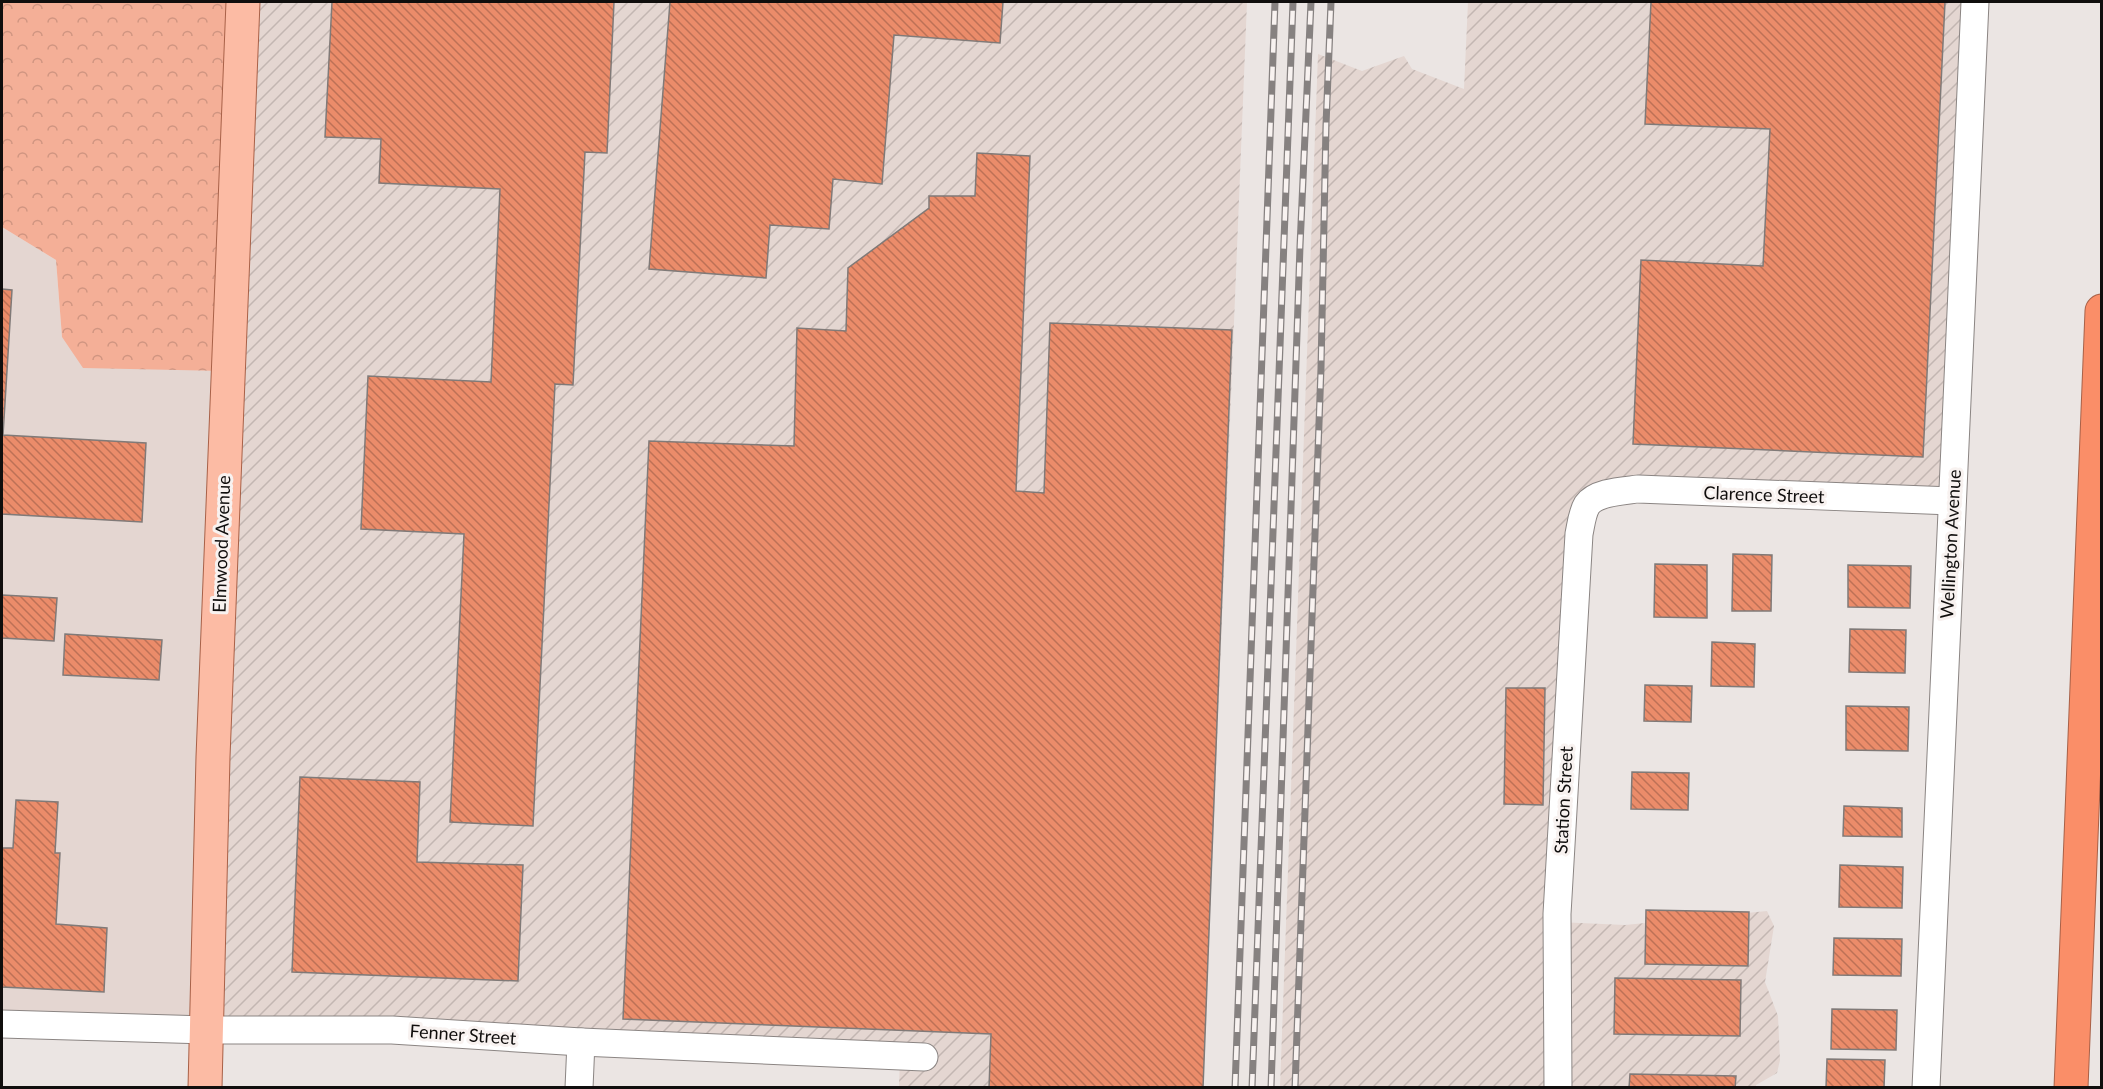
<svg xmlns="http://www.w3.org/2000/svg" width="2103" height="1089" viewBox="0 0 2103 1089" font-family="Lato,sans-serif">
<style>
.built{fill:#e4d6d1}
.industrial{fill:url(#industrial-furrows)}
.forest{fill:url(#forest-crowns)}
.building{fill:url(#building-back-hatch);stroke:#807a78;stroke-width:1.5}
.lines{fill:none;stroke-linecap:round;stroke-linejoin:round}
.street-casing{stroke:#8b8583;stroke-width:29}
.primary-casing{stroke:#a86148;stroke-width:35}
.highway-casing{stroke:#a86148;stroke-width:35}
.street{stroke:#fff;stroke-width:27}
.primary{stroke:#fcbba4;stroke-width:33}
.highway{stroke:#fa8e68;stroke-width:33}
.rail-casing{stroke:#868180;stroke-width:7}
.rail{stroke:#f8f2f0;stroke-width:4.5;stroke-dasharray:14;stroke-linecap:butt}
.labels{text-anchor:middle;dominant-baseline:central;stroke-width:6;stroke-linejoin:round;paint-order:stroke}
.street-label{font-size:18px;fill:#100e0d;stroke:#f8f2f0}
</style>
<defs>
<pattern id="industrial-furrows" width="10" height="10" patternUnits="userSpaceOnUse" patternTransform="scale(1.5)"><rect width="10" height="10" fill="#e4d6d1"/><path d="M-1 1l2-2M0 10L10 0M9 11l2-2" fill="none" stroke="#c3b6b2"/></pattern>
<pattern id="forest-crowns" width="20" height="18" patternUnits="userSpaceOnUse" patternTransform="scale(1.5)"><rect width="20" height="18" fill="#f4af97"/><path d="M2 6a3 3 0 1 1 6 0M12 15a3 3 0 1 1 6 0" fill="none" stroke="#d09581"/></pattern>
<pattern id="building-back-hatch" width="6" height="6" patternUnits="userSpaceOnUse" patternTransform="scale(1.5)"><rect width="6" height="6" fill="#eb8c6a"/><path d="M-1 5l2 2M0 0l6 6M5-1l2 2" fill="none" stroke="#bd7156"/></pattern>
</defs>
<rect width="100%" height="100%" fill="#ebe5e3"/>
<!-- built -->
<path class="built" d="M2,227L56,260L62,337L224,371L202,1026L2,1021Z"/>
<!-- industrial -->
<g class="industrial">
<path d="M241,2H1247L1203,1087H899L900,1056L207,1030Z"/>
<path d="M1468,2H1972L1952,489L1636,491L1584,515L1558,922L1625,925L1767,911L1774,926L1765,982L1778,1016L1780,1060L1777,1073L1756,1085V1088H1280L1318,54L1362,71L1404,56L1412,69L1464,89Z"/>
</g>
<!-- forest -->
<path class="forest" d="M2,2H241L224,371L83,368L62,337L56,260L2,227Z"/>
<!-- building -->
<g class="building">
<path d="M332,2H614L607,153L585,152L573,385L555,384L533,826L450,822L464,534L361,529L368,376L491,382L500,189L379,183L381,139L325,137Z"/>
<path d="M670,2H1003L1000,43L894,35L882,184L833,179L829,229L770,225L766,278L649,269Z"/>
<path d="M1651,2H1945L1923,457L1633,444L1641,260L1763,266L1770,129L1645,124Z"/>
<path d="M977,153L1030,156L1016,491L1044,493L1050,323L1232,330L1203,1088H989L991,1034L623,1019L649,441L794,446L797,328L846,331L848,268L929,208V196H975Z"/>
<path d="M2,289L12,290L3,435L146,443L142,522L2,514Z"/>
<path d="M1733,554L1772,555L1771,611H1732Z"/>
<path d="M1655,564L1707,565V618L1654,617Z"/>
<path d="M1848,565L1911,566L1910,608L1848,607Z"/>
<path d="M2,595L57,598L54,641L2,638Z"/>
<path d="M1850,629L1906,630L1905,673L1849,672Z"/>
<path d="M65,634L162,640L159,680L63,675Z"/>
<path d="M1712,642L1755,644L1754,687L1711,686Z"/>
<path d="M1645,685L1692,686L1691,722L1644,721Z"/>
<path d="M1506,688H1545L1543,805L1504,804Z"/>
<path d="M1846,706L1909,707L1908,751L1846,750Z"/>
<path d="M1632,772L1689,773L1688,810L1631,809Z"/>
<path d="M300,777L420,782L417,862L523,865L518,981L292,972Z"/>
<path d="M16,800L58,802L55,853H60L56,924L107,928L104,992L2,987V848H13Z"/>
<path d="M1844,806L1902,808V837L1843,836Z"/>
<path d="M1840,865L1903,867L1902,908L1839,907Z"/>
<path d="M1646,910L1749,912L1748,966L1645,964Z"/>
<path d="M1834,938L1902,939L1901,976L1833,975Z"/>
<path d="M1615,978L1741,980L1740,1036L1614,1034Z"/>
<path d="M1832,1009L1897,1010L1896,1050L1831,1049Z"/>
<path d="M1827,1059L1885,1060L1884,1088H1826Z"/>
<path d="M1630,1074L1736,1076L1735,1088H1629Z"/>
</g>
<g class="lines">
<!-- street casing -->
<g class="street-casing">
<g id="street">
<path d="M2,1024L207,1030H392L581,1042L924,1057"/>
<path d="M579,1088L581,1042"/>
<path d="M1558,1088L1557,914L1579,534C1581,525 1582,513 1587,505C1596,492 1623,491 1638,489L1952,501"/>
<path d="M1926,1088L1975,2"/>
</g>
</g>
<!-- primary casing -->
<g class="primary-casing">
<path id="primary" d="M205,1088L213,757L243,2"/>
</g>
<!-- highway casing -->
<g class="highway-casing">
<path id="highway" d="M2071,1088L2102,311"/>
</g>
<!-- street -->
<use href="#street" class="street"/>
<!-- primary -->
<use href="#primary" class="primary"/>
<!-- highway -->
<use href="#highway" class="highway"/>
<!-- rail casing -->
<g class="rail-casing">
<g id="rail">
<path d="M1235,1088L1275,2"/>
<path d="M1252,1088L1293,2"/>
<path d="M1271,1088L1300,246L1311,2"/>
<path d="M1295,1088L1321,368L1326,125L1331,2"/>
</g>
</g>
<!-- rail -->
<use href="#rail" class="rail"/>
</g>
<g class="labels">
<!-- street labels -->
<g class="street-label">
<text transform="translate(1764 494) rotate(2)">Clarence Street</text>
<text transform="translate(221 544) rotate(-88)">Elmwood Avenue</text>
<text transform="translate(1950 544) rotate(-87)">Wellington Avenue</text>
<text transform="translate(1563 800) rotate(-87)">Station Street</text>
<text transform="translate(463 1034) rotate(4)">Fenner Street</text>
</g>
</g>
<!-- border -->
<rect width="2103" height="1089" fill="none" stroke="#100e0d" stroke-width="6"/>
</svg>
